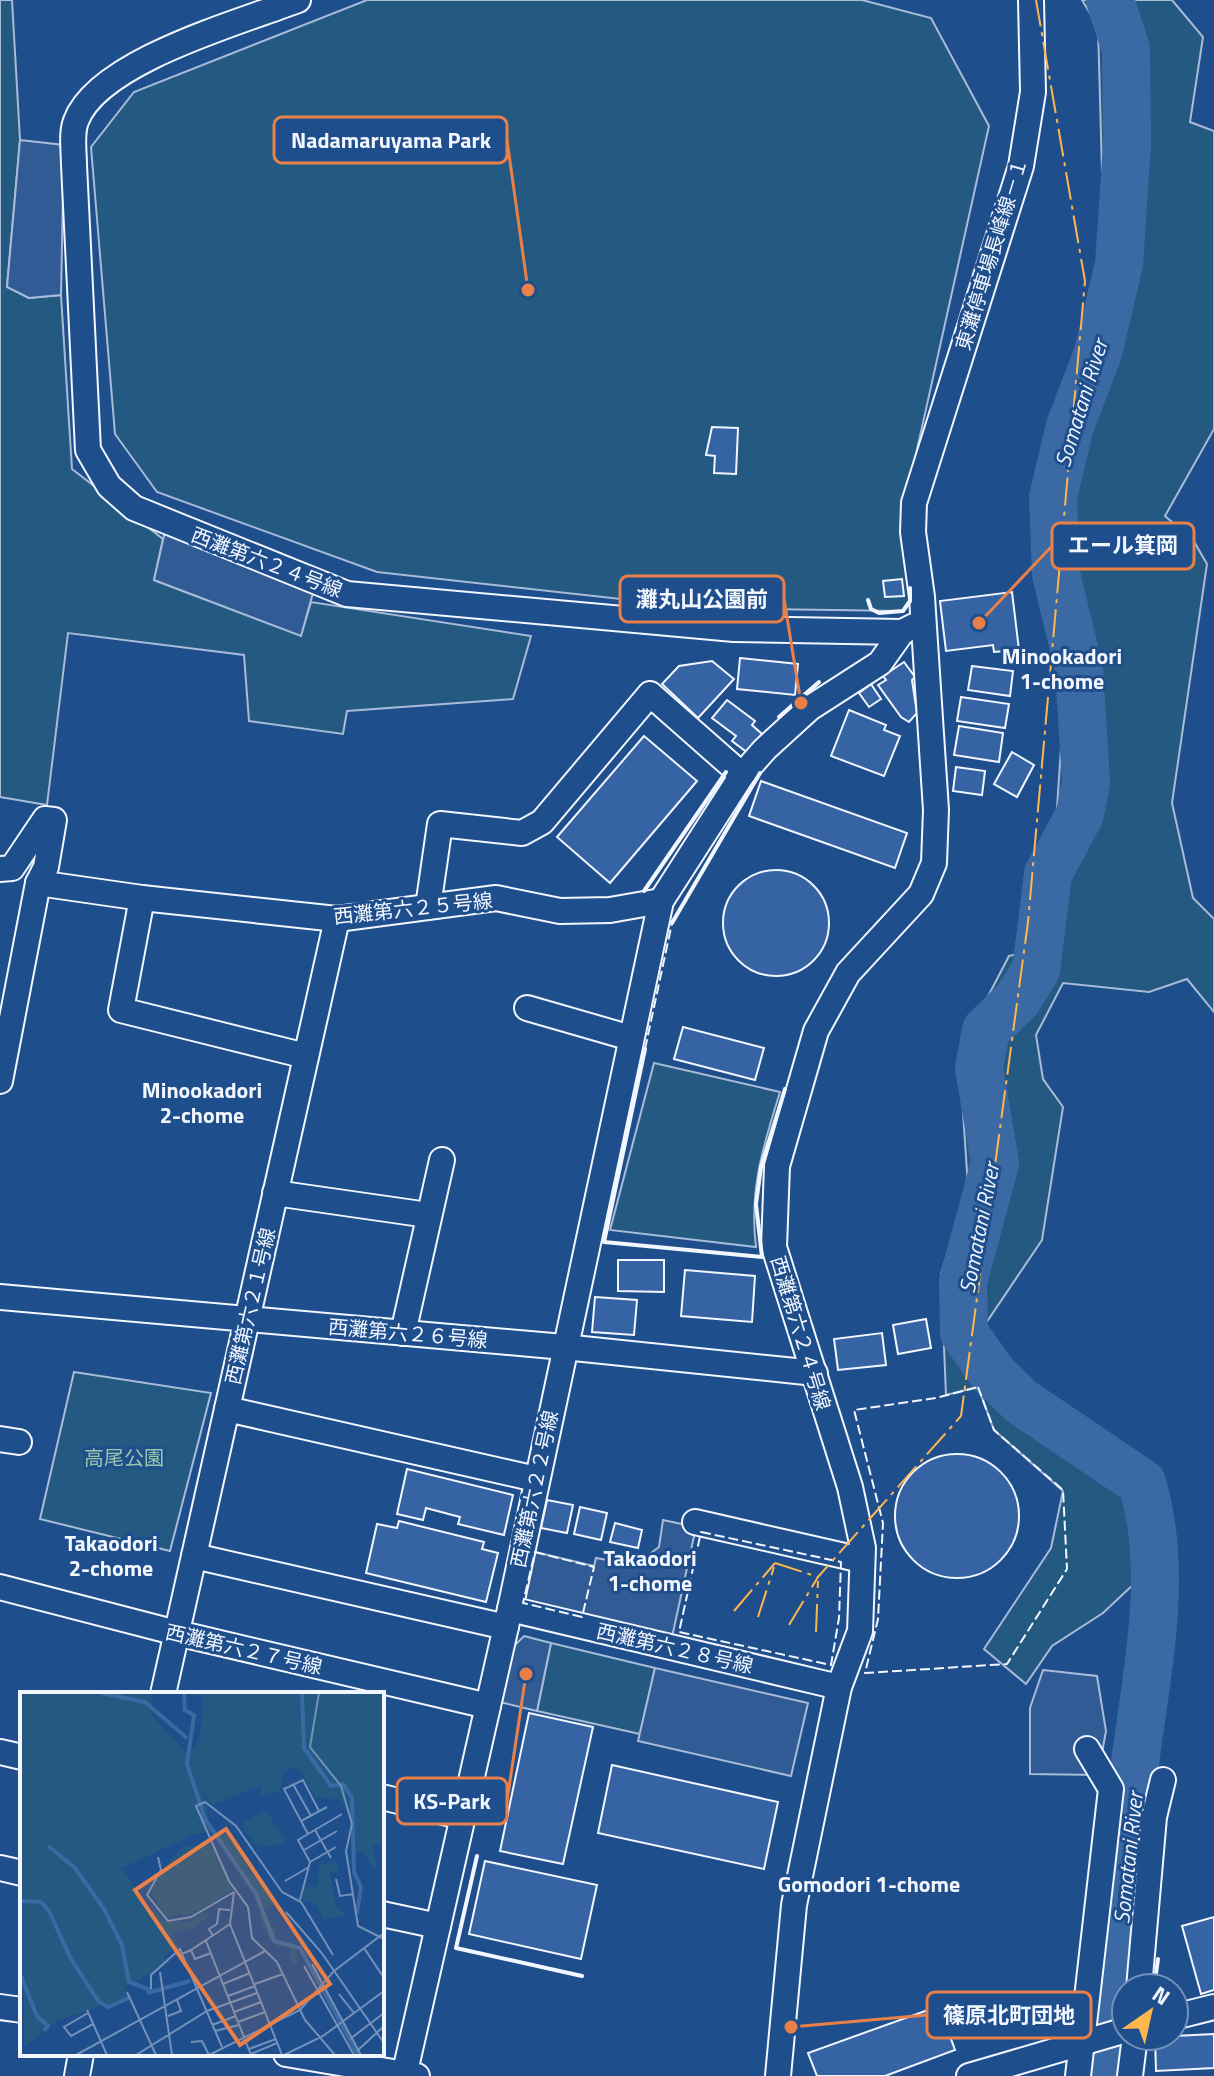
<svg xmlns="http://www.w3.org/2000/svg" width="1214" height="2076" viewBox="0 0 1214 2076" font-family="'Titillium Web','Noto Sans JP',sans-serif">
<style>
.green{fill:#245a82;stroke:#a8bbd7;stroke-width:2}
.parking{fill:#305b95;stroke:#a8bbd7;stroke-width:2}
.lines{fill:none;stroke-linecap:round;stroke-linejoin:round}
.river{stroke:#3b69a3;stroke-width:48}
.building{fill:#3563a3;stroke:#f2f6ff;stroke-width:2}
.street-casing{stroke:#f2f6ff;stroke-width:28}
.street{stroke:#1f4e8c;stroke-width:24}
.fence{stroke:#f2f6ff;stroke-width:2;stroke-dasharray:10 4;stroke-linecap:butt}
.wall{stroke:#f2f6ff;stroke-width:4}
.power{stroke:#ffb74d;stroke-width:2;stroke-dasharray:28 6 4 6;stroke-linecap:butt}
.labels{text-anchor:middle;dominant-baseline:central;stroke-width:6;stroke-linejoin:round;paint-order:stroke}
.street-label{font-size:20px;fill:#f2f6ff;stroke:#1f4e8c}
.park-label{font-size:20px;fill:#97c8a6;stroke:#1f4e8c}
.water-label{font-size:22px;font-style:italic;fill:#f2f6ff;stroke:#1f4e8c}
.neighbourhood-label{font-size:22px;font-weight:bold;fill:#f2f6ff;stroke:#1f4e8c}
.inset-river{fill:none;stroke:#3b69a3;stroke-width:4}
.inset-road{fill:none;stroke:#7391ba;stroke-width:2}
.view{fill:#ea8049;fill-opacity:0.15;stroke:#ea8049;stroke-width:4}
.inset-edge{fill:none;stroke:#f2f6ff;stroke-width:4}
.leader{fill:none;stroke:#ea8049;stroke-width:3}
.callout-dot{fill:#ea8049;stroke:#1f4e8c;stroke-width:3}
.callout{fill:#1f4e8c;stroke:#ea8049;stroke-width:3}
.callout-label{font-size:22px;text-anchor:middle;font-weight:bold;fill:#f2f6ff}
</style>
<rect width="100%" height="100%" fill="#1f4e8c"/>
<!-- green -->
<g class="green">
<path d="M0,0H12L20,140L7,287L29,298L61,295L72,469L163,539L154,580L301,635L311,602L531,636L513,699L347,711L343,734L249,721L244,655L68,633L47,805L0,797Z"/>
<path d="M367,0H862L931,18L989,126L910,481V601L903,611L702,608L377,572L157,492L115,434L91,147L134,92Z"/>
<path d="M1082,0H1172L1203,37L1190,122L1214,131V429L1165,516L1193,540L1207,564L1172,803L1193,898L1214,919V1012L1187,979L1149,992L1063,983L1036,1035L1043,1079L1063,1107L1042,1240L980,1332L970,1367L1009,1408L1066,1414L1128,1454L1146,1503L1135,1583L1103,1613L1052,1646L1026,1684L984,1649L1051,1548L1063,1491L994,1430L978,1387L946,1395L941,1274L968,1187L959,1052L1009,956L1051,947L1059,905L1051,899L1064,702L1039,567L1038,514L1105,282L1098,26Z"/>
<path d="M654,1063L780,1092C763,1146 749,1191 756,1247L610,1230Z"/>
<path d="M74,1372L211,1393L170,1551L40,1519Z"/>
<path d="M551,1643L655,1668L640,1734L537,1711Z"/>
</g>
<!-- parking -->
<g class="parking">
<path d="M20,140L64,145L61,295L29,298L7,287Z"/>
<path d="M167,522L316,582L301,636L154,580Z"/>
<path d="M663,1520L696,1527L672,1637L523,1603L535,1552L594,1566L596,1558L635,1565L659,1547Z"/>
<path d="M524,1636L551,1643L537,1711L500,1702L514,1646Z"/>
<path d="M655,1668L808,1703L791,1776L638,1741Z"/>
<path d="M1043,1670L1097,1676L1106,1731L1098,1775L1030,1774V1708Z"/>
</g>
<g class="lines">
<!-- river -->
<path class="river" d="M1103,2076C1113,1977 1122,1878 1133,1779C1144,1683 1171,1578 1142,1483L1022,1402L994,1375L964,1333L963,1282L995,1163L979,1068L986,1030L1017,1000L1036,970L1048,874L1080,814L1086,782L1079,669L1056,574L1053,497L1070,426L1098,353L1119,264L1127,144L1126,49L1110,0"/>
</g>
<!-- building -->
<g class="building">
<path d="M712,427L738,428L736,474L714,473L715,456L706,455Z"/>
<path d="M902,579L904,596L885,597L883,581Z"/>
<path d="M1012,592L1019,650L994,652L993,645L946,651L940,601Z"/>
<path d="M740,658L798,664L795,695L737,689Z"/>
<path d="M712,661L734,679L698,718L662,684L679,666Z"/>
<path d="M904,662L915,677L912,680L917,713L909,722L901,717L878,685L886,680L883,676Z"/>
<path d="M972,666L1013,671L1010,696L968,690Z"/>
<path d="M871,684L881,699L869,707L859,693Z"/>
<path d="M961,697L1009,704L1005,728L957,721Z"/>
<path d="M727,700L755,721L752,725L762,734L748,753L732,741L736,736L712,718Z"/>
<path d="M849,710L886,725L884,730L900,736L884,776L831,756Z"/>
<path d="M959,726L1003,733L999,762L954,755Z"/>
<path d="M644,736L697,781L610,883L557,837Z"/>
<path d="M1012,752L1034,765L1017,797L994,784Z"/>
<path d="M956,767L985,771L982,795L953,791Z"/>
<path d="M761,781L907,833L895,868L749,816Z"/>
<circle cx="776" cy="923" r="53"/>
<path d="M683,1027L764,1048L755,1080L674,1059Z"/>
<path d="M618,1260H664V1292L618,1291Z"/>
<path d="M685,1270L755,1276L752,1322L681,1316Z"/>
<path d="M595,1297L637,1300L634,1335L592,1332Z"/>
<path d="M926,1319L931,1348L898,1354L893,1325Z"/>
<path d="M882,1333L886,1365L838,1370L834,1339Z"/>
<circle cx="957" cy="1516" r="62"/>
<path d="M407,1469L513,1495L504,1535L458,1524L460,1517L426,1508L423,1520L397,1514Z"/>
<path d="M547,1500L573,1505L567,1533L541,1528Z"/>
<path d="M580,1507L607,1513L601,1540L574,1534Z"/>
<path d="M399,1521L484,1542L482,1549L498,1553L486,1602L366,1573L377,1524L397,1528Z"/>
<path d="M615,1523L642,1530L638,1548L610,1542Z"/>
<path d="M529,1713L593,1727L563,1864L500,1851Z"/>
<path d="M612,1765L778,1802L764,1869L598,1833Z"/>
<path d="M485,1861L597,1885L581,1959L469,1934Z"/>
<path d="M1214,1917V1990L1201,1994L1182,1926Z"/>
<path d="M939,2006L955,2050L885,2076H817L808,2053Z"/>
<path d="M1214,2034V2068L1156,2071L1155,2037Z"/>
</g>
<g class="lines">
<!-- street casing -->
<g class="street-casing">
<g id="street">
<path d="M298,0C241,22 98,61 76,121C71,133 74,152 74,165L88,450L109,486L134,508L347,594L734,629L902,632L914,626"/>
<path d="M0,869L12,868L45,819L54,820L46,867L38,883L0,1081"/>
<path d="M38,883L142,898L337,919L496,898L560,911L610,910L661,901"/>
<path d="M142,898L121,1010L306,1056"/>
<path d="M428,907L440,824L522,833L542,822L650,694L742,775"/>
<path d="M527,1008L631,1038"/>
<path d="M275,1193L428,1215"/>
<path d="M0,1297L564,1347L815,1373"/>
<path d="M403,1333L442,1160"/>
<path d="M227,1409L536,1479"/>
<path d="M0,1439L19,1442"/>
<path d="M695,1522L862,1560"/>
<path d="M194,1556L506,1627"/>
<path d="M0,1587L177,1633L488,1706"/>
<path d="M510,1609L839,1687"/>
<path d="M163,1694L337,919"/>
<path d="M0,1752L22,1757"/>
<path d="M382,1797L463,1817"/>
<path d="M0,1868L22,1873"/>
<path d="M382,1914L438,1926"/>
<path d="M1139,1988L1154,1817L1163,1780"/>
<path d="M0,2007L22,2010"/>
<path d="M1174,2017L1214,2007"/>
<path d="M286,2054L417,2076"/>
<path d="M77,2076L81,2054"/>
<path d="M404,2076L510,1609L661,901L742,775L765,749L810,708L880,663L902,632"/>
<path d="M778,2076L794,1905L839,1687L860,1631L863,1548L850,1487L774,1247L777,1166L816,1031L848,973L921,894L934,863L936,810L922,597L913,532L914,503L1021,166L1033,92L1031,0"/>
<path d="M969,2076L1126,2030"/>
<path d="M1078,2076L1111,1789L1087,1749"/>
<path d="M1130,2076L1135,2036"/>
</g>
</g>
<!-- street -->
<use href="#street" class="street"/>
<!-- fence -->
<g class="fence">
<path d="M645,1049L672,923"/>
<path d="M978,1387L994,1430L1063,1490L1067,1569L1007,1664L865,1673L878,1619L883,1523L854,1410L936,1398Z"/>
<path d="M701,1532L841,1562L839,1618L831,1665L679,1632Z"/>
<path d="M535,1552L594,1567L582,1617L523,1603Z"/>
</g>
<!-- wall -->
<g class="wall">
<path d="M868,600L871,609L879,613L903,611L910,601V588"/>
<path d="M779,717L819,682"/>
<path d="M644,891L726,772"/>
<path d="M672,923L760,773"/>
<path d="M645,1049L604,1242L762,1257L756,1204L761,1167L785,1089"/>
<path d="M477,1856L456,1948L582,1976"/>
<path d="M1154,1988L1158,1959"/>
</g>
<!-- power -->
<g class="power">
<path d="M775,1563L818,1577"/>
<path d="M734,1611L775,1563"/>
<path d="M758,1617L774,1567"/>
<path d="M789,1625L818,1577L961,1416L1028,922L1085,281L1036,0"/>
<path d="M816,1632L818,1581"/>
</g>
</g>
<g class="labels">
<!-- street labels -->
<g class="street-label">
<text transform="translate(991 254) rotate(-73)">東灘停車場長峰線－１</text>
<text transform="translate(267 562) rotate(21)">西灘第六２４号線</text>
<text transform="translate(413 908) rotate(-6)">西灘第六２５号線</text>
<text transform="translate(250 1306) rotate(-77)">西灘第六２１号線</text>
<text transform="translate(408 1333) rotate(5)">西灘第六２６号線</text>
<text transform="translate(801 1333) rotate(73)">西灘第六２４号線</text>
<text transform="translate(534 1489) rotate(-78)">西灘第六２２号線</text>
<text transform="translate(675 1648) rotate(13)">西灘第六２８号線</text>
<text transform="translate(244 1649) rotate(13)">西灘第六２７号線</text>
</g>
<!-- park labels -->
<g class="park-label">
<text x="124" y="1457">高尾公園</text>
</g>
<!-- water labels -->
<g class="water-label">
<text transform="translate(1081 403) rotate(-73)">Somatani River</text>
<text transform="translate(979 1228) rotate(-79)">Somatani River</text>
<text transform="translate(1128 1858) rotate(-84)">Somatani River</text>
</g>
<!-- neighbourhood labels -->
<g class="neighbourhood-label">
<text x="1062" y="656">Minookadori<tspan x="1062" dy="25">1-chome</tspan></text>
<text x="202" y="1090">Minookadori<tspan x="202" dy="25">2-chome</tspan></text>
<text x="111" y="1543">Takaodori<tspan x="111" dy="25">2-chome</tspan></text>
<text x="650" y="1558">Takaodori<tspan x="650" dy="25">1-chome</tspan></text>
<text x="869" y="1884">Gomodori 1-chome</text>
</g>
</g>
<!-- overview -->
<g transform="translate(20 1692)">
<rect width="364" height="364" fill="#1f4e8c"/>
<path d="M0,1H138L131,4L133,25L169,63L180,45L183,5L166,1H364V162L362,152L353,153L357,175H352L344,159L332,160L334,132L321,108L296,106L281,79L273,76L264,79L260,98L246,104L240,102L242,93L192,113L183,97L190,136L214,146L228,177L254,206L257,212L244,218L245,223L255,238L256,251L276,252L277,272L272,271L269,256L256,254L249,246L240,228V212L198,145L189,140L173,143L102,176L130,219L134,217L144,229L169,230L187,219L189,224L170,239L166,235L152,242L159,256L145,262L144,274L105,295L107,307L92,316L80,310L79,315L38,328L4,355ZM246,119L266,149L248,155L235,152L223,135L226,128ZM185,152L195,157L213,198L172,222L145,224L130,198L153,164L164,155ZM316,169L319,181L309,179L317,217L327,223L303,228L297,213L283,208V197L298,193L299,174Z" fill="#245a82"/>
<path class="inset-river" d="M81,1L125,10L167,46M164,1L165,18L174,23L167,72L185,127L236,202L254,249L280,256L338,363M282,1L284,56L311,94L323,92L332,106L334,180L341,195L337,221M28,154L55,176L84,217L102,253L109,290L131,298M0,209L21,210L29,219L51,267L79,310L88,315L109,306M0,282L17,324L28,334L24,339M127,301L170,289"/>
<path class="inset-road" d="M299,1L290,55L321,94L332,132L326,159L338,234L364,247M273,92L291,124M281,129L307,115M295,138L311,166M288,142L322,122M284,158L317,139M138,165L141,178L127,203L148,229L171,225L214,200M290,170L316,155M316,187L320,204L334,202M265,189L289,175M214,200L210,232L262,363M280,208L290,170L278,148L288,142L264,97L283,88L299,119M266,220L301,260L364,351M193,244L189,237L197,232L199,217L210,218M186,249L231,363M344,256L364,286M171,258L175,267L191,261M162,262L202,355M313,263L281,210L262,200L216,134L185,110L176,114L209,189L228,215L232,246L257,270L285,328L315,363M292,272L341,363M284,274L334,363M140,280L152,363M203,292L230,281M235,292L263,282M131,297V283L160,257L162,262L171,258L210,232M107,300L136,363M319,302L334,321M208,304L235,294M67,318L87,363M214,320L241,310M68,321L44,335L51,344L73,332M148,324L161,319L157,308M218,330L245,320M192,333L216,324M195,339L219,333M330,347L364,321M171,350L182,349L189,363M229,357L256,347M337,359L364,334M231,362L257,351M56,363L245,259M116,363L187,319L237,301M189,363L280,318L314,279L364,241M264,363L303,344L364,299"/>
<path class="view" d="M206,137L310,292L220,353L115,198Z"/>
<rect width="364" height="364" class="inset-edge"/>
</g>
<!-- callouts -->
<path class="leader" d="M528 290L507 140M979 623L1052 546M801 703L784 599M526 1674L507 1801M791 2027L927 2015"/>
<g class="callout-dot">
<circle cx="528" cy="290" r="8"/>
<circle cx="979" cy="623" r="8"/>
<circle cx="801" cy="703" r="8"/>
<circle cx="526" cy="1674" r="8"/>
<circle cx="791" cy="2027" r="8"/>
</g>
<g class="callout">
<rect x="274" y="117" width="233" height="46" rx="8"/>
<rect x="1052" y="523" width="142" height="46" rx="8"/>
<rect x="620" y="576" width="164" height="46" rx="8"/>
<rect x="397" y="1778" width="110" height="46" rx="8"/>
<rect x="927" y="1992" width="164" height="46" rx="8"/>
</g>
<g class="callout-label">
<text x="391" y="148">Nadamaruyama Park</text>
<text x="1123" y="553">エール箕岡</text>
<text x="702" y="607">灘丸山公園前</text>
<text x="452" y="1809">KS-Park</text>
<text x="1009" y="2023">篠原北町団地</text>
</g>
<!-- north arrow -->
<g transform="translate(1150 2012) rotate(34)"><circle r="38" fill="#1f4e8c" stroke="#7391ba" stroke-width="2"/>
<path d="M0-6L14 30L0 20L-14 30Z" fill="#ffb74d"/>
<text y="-12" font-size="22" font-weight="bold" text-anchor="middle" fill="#f2f6ff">N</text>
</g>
</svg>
